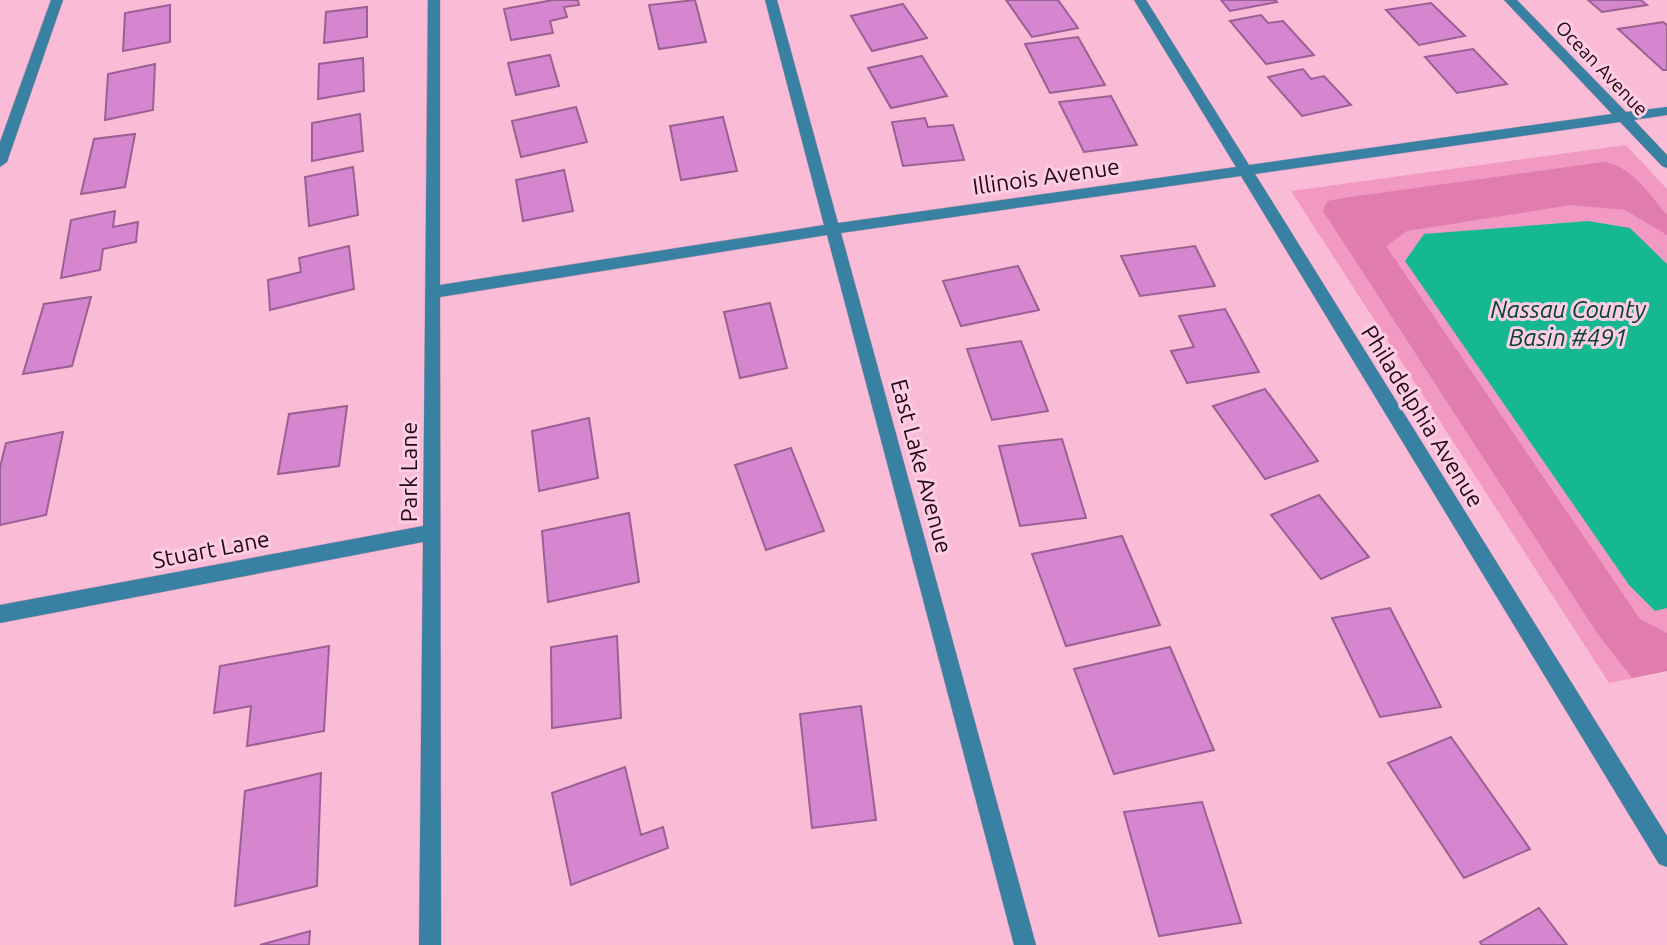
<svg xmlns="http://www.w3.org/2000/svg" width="1667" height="945" viewBox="0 0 1667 945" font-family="Ubuntu,sans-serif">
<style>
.green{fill:#f299c3}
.forest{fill:#e17dae}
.water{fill:#16b892}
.building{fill:#d686ce;stroke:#996093;stroke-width:2}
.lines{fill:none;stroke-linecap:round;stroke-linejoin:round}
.minor-casing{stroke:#d39bb4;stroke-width:1}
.minor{fill:#3881a2;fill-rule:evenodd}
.labels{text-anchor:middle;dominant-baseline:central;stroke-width:6;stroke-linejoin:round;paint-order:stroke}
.far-street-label{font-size:19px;fill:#220715;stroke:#fecde3}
.street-label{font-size:23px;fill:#220715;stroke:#fecde3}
.water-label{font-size:24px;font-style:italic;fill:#054434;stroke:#fecde3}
</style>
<rect width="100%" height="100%" fill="#fabbd7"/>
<!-- green -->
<path class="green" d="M1626,145L1667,189V671L1609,683L1291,191Z"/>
<!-- forest -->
<path class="forest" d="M1603,162C1631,165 1649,194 1667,215V235L1625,210L1571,205L1407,231L1386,246L1640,619L1667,633V671L1632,678L1597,633L1323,211L1327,201L1350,197Z"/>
<!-- water -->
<path class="water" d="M1588,221L1630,228L1667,264V608L1655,611L1629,585L1405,261L1424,234Z"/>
<!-- building -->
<g class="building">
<path d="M553,0H578L579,5L564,7L567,17L550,21L553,33L511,40L504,9Z"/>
<path d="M695,0L706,42L659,49L649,5Z"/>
<path d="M1006,0H1058L1078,28L1032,37Z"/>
<path d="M1221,0H1275L1277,2L1230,11Z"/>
<path d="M1588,0H1641L1647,5L1602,12Z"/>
<path d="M1431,3L1465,36L1419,45L1386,10Z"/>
<path d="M903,4L927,38L872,51L851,16Z"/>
<path d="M170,5V42L123,51L125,13Z"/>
<path d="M367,7V37L324,43L326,12Z"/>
<path d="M1261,15L1268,23L1283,21L1314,55L1266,64L1230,21Z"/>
<path d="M1663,22L1667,25V70H1663L1618,29Z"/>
<path d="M1078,37L1105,85L1050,93L1025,44Z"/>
<path d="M1473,49L1507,84L1457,93L1425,57Z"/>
<path d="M550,55L559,86L516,95L508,63Z"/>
<path d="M922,56L947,96L891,108L868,68Z"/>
<path d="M363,58L364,91L318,99L319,64Z"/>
<path d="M155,64L153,110L105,120L108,74Z"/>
<path d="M1303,69L1311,79L1324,76L1351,105L1302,116L1268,77Z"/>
<path d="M1111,96L1137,145L1084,152L1059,102Z"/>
<path d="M576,107L587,142L521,157L512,121Z"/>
<path d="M360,114L363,151L312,161V123Z"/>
<path d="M723,117L737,171L681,180L670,126Z"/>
<path d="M925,118L928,127L953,125L964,160L903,166L892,122Z"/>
<path d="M135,134L125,187L81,194L94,139Z"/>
<path d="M353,167L358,215L309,226L305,177Z"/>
<path d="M564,170L573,211L523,221L516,180Z"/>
<path d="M115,211L113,227L138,222L136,242L103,249L100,270L61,278L71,220Z"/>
<path d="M349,246L354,289L270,310L268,280L301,272L299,258Z"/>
<path d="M1195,246L1215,286L1140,296L1121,256Z"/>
<path d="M1018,266L1039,310L961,326L943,281Z"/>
<path d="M91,297L72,366L23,374L44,304Z"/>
<path d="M770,303L787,368L740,378L724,312Z"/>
<path d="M1225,309L1259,372L1187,383L1171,351L1194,347L1179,316Z"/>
<path d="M1021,341L1048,411L992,420L967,349Z"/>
<path d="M1265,389L1318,461L1265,479L1213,406Z"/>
<path d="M347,406L339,466L278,474L289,414Z"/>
<path d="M589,418L598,478L539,491L532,431Z"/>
<path d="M63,432L46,515L0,525V467L6,443Z"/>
<path d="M1062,439L1086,518L1020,526L999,446Z"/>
<path d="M791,448L824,531L766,550L735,465Z"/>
<path d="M1319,495L1369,557L1321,579L1271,515Z"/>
<path d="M629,513L639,582L548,602L542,531Z"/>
<path d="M1122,536L1160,625L1066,646L1032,554Z"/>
<path d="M1390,608L1441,707L1380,717L1332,618Z"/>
<path d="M617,636L621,718L552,728L551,647Z"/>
<path d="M329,646L324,731L247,746L251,706L214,713L220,666Z"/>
<path d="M1170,647L1214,750L1114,774L1074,669Z"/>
<path d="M861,706L876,820L812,828L800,714Z"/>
<path d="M1451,737L1530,849L1464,878L1388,763Z"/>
<path d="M625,767L641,835L663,827L668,848L571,885L552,793Z"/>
<path d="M321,773L317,886L235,906L245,791Z"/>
<path d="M1202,802L1241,923L1159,936L1124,812Z"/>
<path d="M1539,908L1567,945H1482L1480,942Z"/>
<path d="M310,931L309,945H260Z"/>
</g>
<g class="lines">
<!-- minor casing -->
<g class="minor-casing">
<g id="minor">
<path d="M51,0H63L7,162L0,167V142Z"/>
<path d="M428,0H440V285L824,225L765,0H777L838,223L1236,167L1134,0H1146L1249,165L1612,114L1504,0H1517L1626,112L1667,107V115L1634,120L1667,155V168L1662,166L1620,122L1255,174L1667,836V867L1659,864L1241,176L841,233L1036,945H1014L827,235L440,297L441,945H419L423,542L0,623V605L423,526Z"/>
</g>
</g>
<!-- minor -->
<use href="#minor" class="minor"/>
</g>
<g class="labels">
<!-- far-street labels -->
<g class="far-street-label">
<text transform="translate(1602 68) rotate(46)">Ocean Avenue</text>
</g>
<!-- street labels -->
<g class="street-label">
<text transform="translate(1046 176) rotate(-8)">Illinois Avenue</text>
<text transform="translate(1423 416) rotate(58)">Philadelphia Avenue</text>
<text transform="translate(922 466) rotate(75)">East Lake Avenue</text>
<text transform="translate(408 472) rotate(-90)">Park Lane</text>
<text transform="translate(211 549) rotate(-11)">Stuart Lane</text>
</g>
<!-- water labels -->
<g class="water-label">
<text x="1568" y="309">Nassau County<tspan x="1568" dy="28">Basin #491</tspan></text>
</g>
</g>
</svg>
